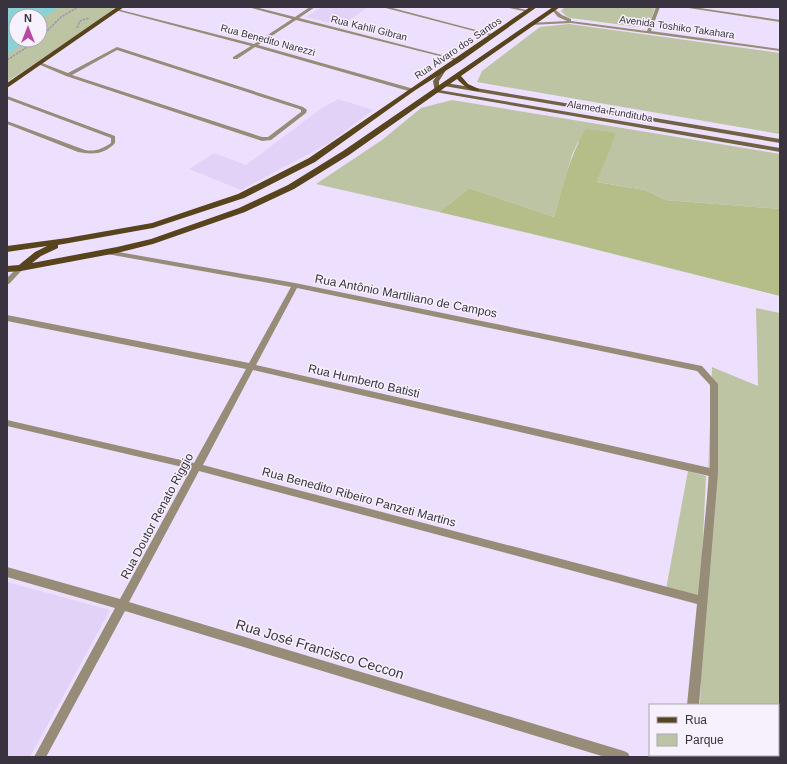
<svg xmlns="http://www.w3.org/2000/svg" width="787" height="764" viewBox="0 0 787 764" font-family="Helvetica,sans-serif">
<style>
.built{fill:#e3d2f7}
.green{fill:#bdc4a3;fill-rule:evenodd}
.forest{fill:#b5be89}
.water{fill:#8ad2d5}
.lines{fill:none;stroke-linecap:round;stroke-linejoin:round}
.path{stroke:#9e94ab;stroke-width:1.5;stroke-dasharray:2.5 1;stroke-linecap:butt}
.lane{fill:#978c78;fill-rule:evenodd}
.street{fill:#978c78;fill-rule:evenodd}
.secondary{fill:#716243;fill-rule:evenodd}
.primary{fill:#57441c;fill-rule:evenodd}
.labels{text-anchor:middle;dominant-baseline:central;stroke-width:3;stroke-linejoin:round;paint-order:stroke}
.far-street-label{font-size:10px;fill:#39333f;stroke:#f6f1fd}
.street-label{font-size:12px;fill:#39333f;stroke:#f6f1fd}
.near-street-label{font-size:14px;fill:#39333f;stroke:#f6f1fd}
</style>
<rect width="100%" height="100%" fill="#eddffe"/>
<!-- built -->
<g class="built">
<path d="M322,7H368L341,26L306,17Z"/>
<path d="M338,99L373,110L329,143L241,190L189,169L214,153L246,165L322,108Z"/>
<path d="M7,582L110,610L30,757H7Z"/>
</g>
<!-- green -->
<g class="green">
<path d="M7,7H116L95,23L7,82ZM16,16H40V40H16Z"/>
<path d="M565,7H655L649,26L639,27L570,18L566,16L561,11Z"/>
<path d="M569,24L780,53V134L477,82L482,71L540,27Z"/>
<path d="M452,100L780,154V209L666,200L645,190L597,182L608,152L578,142L572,155L554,217L469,188L439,212L316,184L382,140L421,108Z"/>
<path d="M756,308L780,313V757H698V755H778V705H700L712,367L758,386Z"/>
<path d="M688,471L706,476L700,598L666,589Z"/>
</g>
<!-- forest -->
<path class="forest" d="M586,129L616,133L597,182L645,190L666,200L780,209V296L570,243L439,212L469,188L554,217C563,187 569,156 586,129Z"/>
<!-- water -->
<path class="water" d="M7,7H60L40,20V16H16V40H30L7,55Z"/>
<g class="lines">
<!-- path -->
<g class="path">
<path d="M77,28L80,21L89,18"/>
<path d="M40,38L61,17L78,7"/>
<path d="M7,60L38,40"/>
</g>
<!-- lane -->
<path class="lane" d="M7,96L115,136V143C105,154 93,155 78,152L7,124V121L85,150C95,152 102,149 111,143V138L7,99Z"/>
<!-- street -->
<g class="street">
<path d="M248,7H255L295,17L310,7H315L299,18L461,60L459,61L296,20L258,45L414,89V91L412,92L255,47L237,59H233V57L251,46L115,10L117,9L254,44L292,19Z"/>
<path d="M382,7H389L495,35L493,36Z"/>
<path d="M505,7H514L530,11L528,12Z"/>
<path d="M656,7H660L651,31L780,49V51L571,23L530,25L528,24L530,23L567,21L558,17L551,9L553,8L562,15L571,19V21L647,31Z"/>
<path d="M682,7H693L780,20V22Z"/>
<path d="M117,47L303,107L307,110L306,113L271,140L262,141L66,76L38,64L42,63L68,73ZM117,50L299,109L301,110V112L268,137H262L72,75Z"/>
<path d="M105,250H107L295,283L702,366L718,384V473L699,705H687L697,604L199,471L129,602L624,751L628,753L630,757H605L125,611L46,757H34L115,608L7,577V567L120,599L191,469L7,426V420L194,463L246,369L7,321V315L249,363L291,287L107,254H105ZM297,288L697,371L710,385V468L256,365ZM253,370L709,476L698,595L203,465Z"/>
<path d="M19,266H23L24,268L9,284H7V278Z"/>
<rect x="683" y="755" width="12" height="2"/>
</g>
<!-- secondary -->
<g class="secondary">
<path d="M442,69L446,70L439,81V90L780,148V152L435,92L433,81Z"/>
<path d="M446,83L780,139V143L444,86L443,85Z"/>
</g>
<!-- primary -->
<g class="primary">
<path d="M117,7H124L7,88V83Z"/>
<path d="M530,7H537L461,61L414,91L315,162L244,198L153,228L58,245V248L41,256L32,263L117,247L151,239L239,208L288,185L343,151L553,7H560L461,76L468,84L479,89V91C470,92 463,85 457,79L349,155L294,189L245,212L153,244L117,253L21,271L7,272V266L19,265L35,252L47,246L7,252V246L67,238L152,223L238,194L309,158Z"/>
</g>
</g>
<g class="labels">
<!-- far-street labels -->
<g class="far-street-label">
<text transform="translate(677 27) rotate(8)">Avenida Toshiko Takahara</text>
<text transform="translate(369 28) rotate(14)">Rua Kahlil Gibran</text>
<text transform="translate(268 40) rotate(15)">Rua Benedito Narezzi</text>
<text transform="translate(458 48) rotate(-34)">Rua Álvaro dos Santos</text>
<text transform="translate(610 111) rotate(10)">Alameda Fundituba</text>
</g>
<!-- street labels -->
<g class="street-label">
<text transform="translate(406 296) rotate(11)">Rua Antônio Martiliano de Campos</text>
<text transform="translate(364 381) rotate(13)">Rua Humberto Batisti</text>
<text transform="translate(359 497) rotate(15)">Rua Benedito Ribeiro Panzeti Martins</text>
<text transform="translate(157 516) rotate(-62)">Rua Doutor Renato Riggio</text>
</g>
<!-- near-street labels -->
<g class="near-street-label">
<text transform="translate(320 649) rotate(17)">Rua José Francisco Ceccon</text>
</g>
</g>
<!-- border -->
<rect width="787" height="764" fill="none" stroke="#39333f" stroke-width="16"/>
<!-- legend -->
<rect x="649" y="704" width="130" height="52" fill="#f6f1fd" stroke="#aaa5b1"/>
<rect x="657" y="717" width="20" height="6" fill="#57441c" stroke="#aaa5b1"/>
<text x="685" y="724" font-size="12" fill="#39333f">Rua</text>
<rect x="657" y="734" width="20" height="12" fill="#bdc4a3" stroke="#aaa5b1"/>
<text x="685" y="744" font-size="12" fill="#39333f">Parque</text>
<!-- north arrow -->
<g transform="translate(28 28)"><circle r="19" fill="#f6f1fd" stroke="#aaa5b1"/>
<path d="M0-3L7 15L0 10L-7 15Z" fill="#b847a4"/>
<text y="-6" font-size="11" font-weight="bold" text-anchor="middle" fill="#39333f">N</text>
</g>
</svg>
